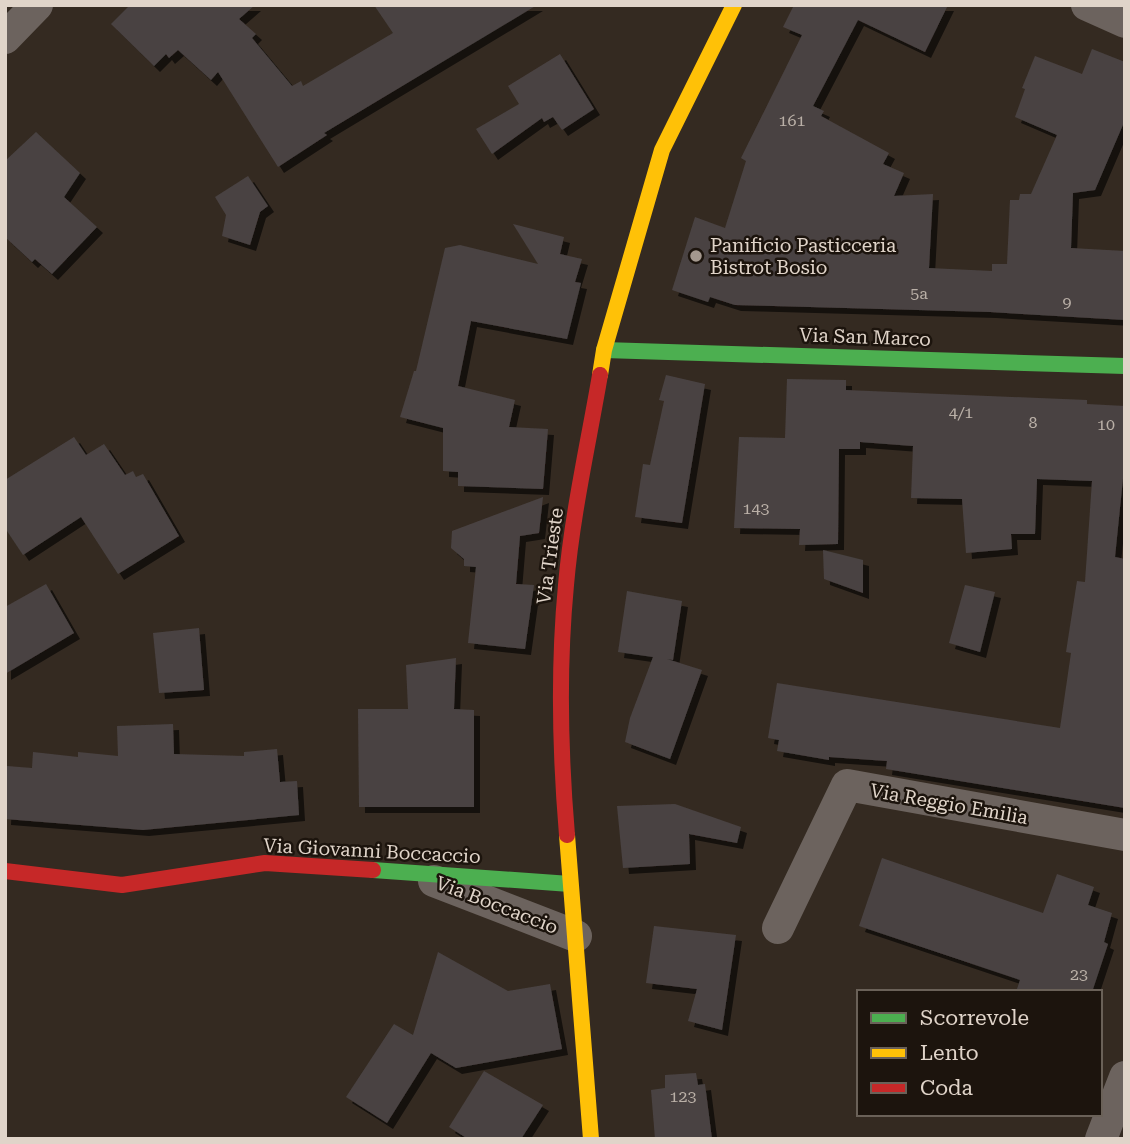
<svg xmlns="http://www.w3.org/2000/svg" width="1130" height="1144" viewBox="0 0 1130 1144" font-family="'Roboto Serif',serif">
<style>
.building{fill:#494242;filter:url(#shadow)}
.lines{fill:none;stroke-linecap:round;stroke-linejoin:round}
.street{stroke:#6c635e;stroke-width:32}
.fast{stroke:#4caf50;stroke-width:16}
.slow{stroke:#ffc107;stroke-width:16}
.jam{stroke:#c62828;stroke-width:16}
.poi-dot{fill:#a4988e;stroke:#1c140d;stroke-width:2.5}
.labels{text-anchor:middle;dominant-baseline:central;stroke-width:5;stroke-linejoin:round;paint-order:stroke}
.number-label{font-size:16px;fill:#bab0a7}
.poi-label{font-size:19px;fill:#e0d4c9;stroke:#1c140d;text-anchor:start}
.street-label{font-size:19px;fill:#e0d4c9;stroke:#1c140d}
</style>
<defs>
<filter id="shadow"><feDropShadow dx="6" dy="6" stdDeviation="0" flood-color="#0009"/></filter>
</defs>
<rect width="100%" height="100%" fill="#342a21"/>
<!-- building -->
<g class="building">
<path d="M130,5H255L239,19L256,34L252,38L292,86L301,81L303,86L393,33L374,5H537L324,133L327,135L278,167L218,72L211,80L178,50L169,58L166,54L154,66L111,24Z"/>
<path d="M794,5H948L925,52L858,20L813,106L824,111L821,116L889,153L883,164L904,173L894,196L933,194L929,268L992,271V264H1007L1010,200H1019L1020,194H1031L1057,135L1015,117L1025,89L1022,88L1035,56L1082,74L1092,49L1125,62V120L1095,190L1073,193L1071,248L1125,251V320L990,312L735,305L710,297L708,302L672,290L695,217L725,228L746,161L741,158L802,35L783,27Z"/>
<path d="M560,54L594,109L562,130L553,117L544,122L542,118L492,154L476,129L519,104L508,86Z"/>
<path d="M36,132L80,173L64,197L97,227L52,274L35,259L32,262L5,237V161Z"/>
<path d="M248,176L268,206L260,212L250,245L222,236L226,215L215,197Z"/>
<path d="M513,224L564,237L560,254L582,259L575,282L581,283L567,339L471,321L458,386L515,400L509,427L548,429L543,489L458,486V472L443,471V428L400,417L414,371H416L445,248L460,245L538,264Z"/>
<path d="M666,375L705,384L682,523L635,517L643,464L650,465L664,401L659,400Z"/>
<path d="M787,379L846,380V390L1087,400V404L1125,406V459L1115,557L1125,559V808L886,769L887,761L829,757V760L777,751L779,740L768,738L777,683L1060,728L1071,653L1066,652L1077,581L1085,582L1092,481L1037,479L1035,534H1011L1012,549L966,553L962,499L911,498L913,446L860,442V449H839L838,544L799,545L800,529L734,528L739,437L785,438Z"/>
<path d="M74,437L86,455L104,444L125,475L133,471L136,477L143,474L179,536L118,574L81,517L23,555L5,528V480Z"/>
<path d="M543,497L539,533L520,536L516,584L534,585L525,649L468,643L476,567L464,566V559L451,548L452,531Z"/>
<path d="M823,550L863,560V593L824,579Z"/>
<path d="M46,584L74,633L5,674V607Z"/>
<path d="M965,585L995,592L980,652L949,643Z"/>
<path d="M627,591L682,601L673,660L667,659L702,670L670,759L625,742L630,718L653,657L618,652Z"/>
<path d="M199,628L204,690L159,693L153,633Z"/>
<path d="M456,658L454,709L474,710V807H359L358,709H408L406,665Z"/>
<path d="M173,724L174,754L244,756V752L277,749L280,782L297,781L299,815L143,830L5,819L7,766L32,768L33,752L78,757V752L118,756L117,726Z"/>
<path d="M675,804L741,827L737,843L689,834L690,864L623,868L617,806Z"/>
<path d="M882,858L1043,913L1057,874L1094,887L1088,905L1112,913L1104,942L1108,944L1092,992H1016L1020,980L859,926Z"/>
<path d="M654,926L736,935L722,1030L688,1021L697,989L646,983Z"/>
<path d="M438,952L508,991L550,984L562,1049L456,1068L431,1053L387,1123L346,1097L394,1024L413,1035Z"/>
<path d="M484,1071L543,1105L521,1139H468L449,1127Z"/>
<path d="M696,1073L698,1085L705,1084L712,1139H655L651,1090L665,1088V1075Z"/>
</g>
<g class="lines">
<!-- street -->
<g class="street">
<path d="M1087,5L1125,22"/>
<path d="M5,38L37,5"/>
<path d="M434,881L576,936"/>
<path d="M778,928L847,785L1125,835"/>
<path d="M1101,1139L1125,1077"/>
</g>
<!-- fast -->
<g class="fast">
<path d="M604,350L1125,366"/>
<path d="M373,870L570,884"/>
</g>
<!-- slow -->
<g class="slow">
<path d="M600,375L604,350L662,150L734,5"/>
<path d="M567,835L591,1139"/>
</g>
<!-- jam -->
<g class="jam">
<path d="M567,835C560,752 558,669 566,585C572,515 588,445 600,375"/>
<path d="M5,871L122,885L265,863L373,870"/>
</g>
</g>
<!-- markers -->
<circle class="poi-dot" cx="696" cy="256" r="7"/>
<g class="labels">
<!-- number labels -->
<g class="number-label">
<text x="792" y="120">161</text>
<text x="919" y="293">5a</text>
<text x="1067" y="302">9</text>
<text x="961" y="412">4/1</text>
<text x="1033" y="422">8</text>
<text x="1106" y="424">10</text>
<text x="756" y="508">143</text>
<text x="1079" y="974">23</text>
<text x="683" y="1096">123</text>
</g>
<!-- poi labels -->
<g class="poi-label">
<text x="710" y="245">Panificio Pasticceria<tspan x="710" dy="22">Bistrot Bosio</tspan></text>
</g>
<!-- street labels -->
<g class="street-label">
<text transform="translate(865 337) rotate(2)">Via San Marco</text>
<text transform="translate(550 556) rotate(-82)">Via Trieste</text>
<text transform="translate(949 804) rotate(10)">Via Reggio Emilia</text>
<text transform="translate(372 851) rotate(3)">Via Giovanni Boccaccio</text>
<text transform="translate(497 905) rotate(21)">Via Boccaccio</text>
</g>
</g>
<!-- border -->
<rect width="1130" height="1144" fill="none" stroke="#e0d4c9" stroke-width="14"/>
<!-- legend -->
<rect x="857" y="990" width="245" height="126" fill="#1c140d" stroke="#6a6158" stroke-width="2"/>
<rect x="871" y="1013" width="35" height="10" fill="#4caf50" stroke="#6a6158" stroke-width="2"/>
<text x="920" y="1025" font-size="21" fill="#e0d4c9">Scorrevole</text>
<rect x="871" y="1048" width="35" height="10" fill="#ffc107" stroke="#6a6158" stroke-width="2"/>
<text x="920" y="1060" font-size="21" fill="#e0d4c9">Lento</text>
<rect x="871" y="1083" width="35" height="10" fill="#c62828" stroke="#6a6158" stroke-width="2"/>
<text x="920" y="1095" font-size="21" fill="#e0d4c9">Coda</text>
</svg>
